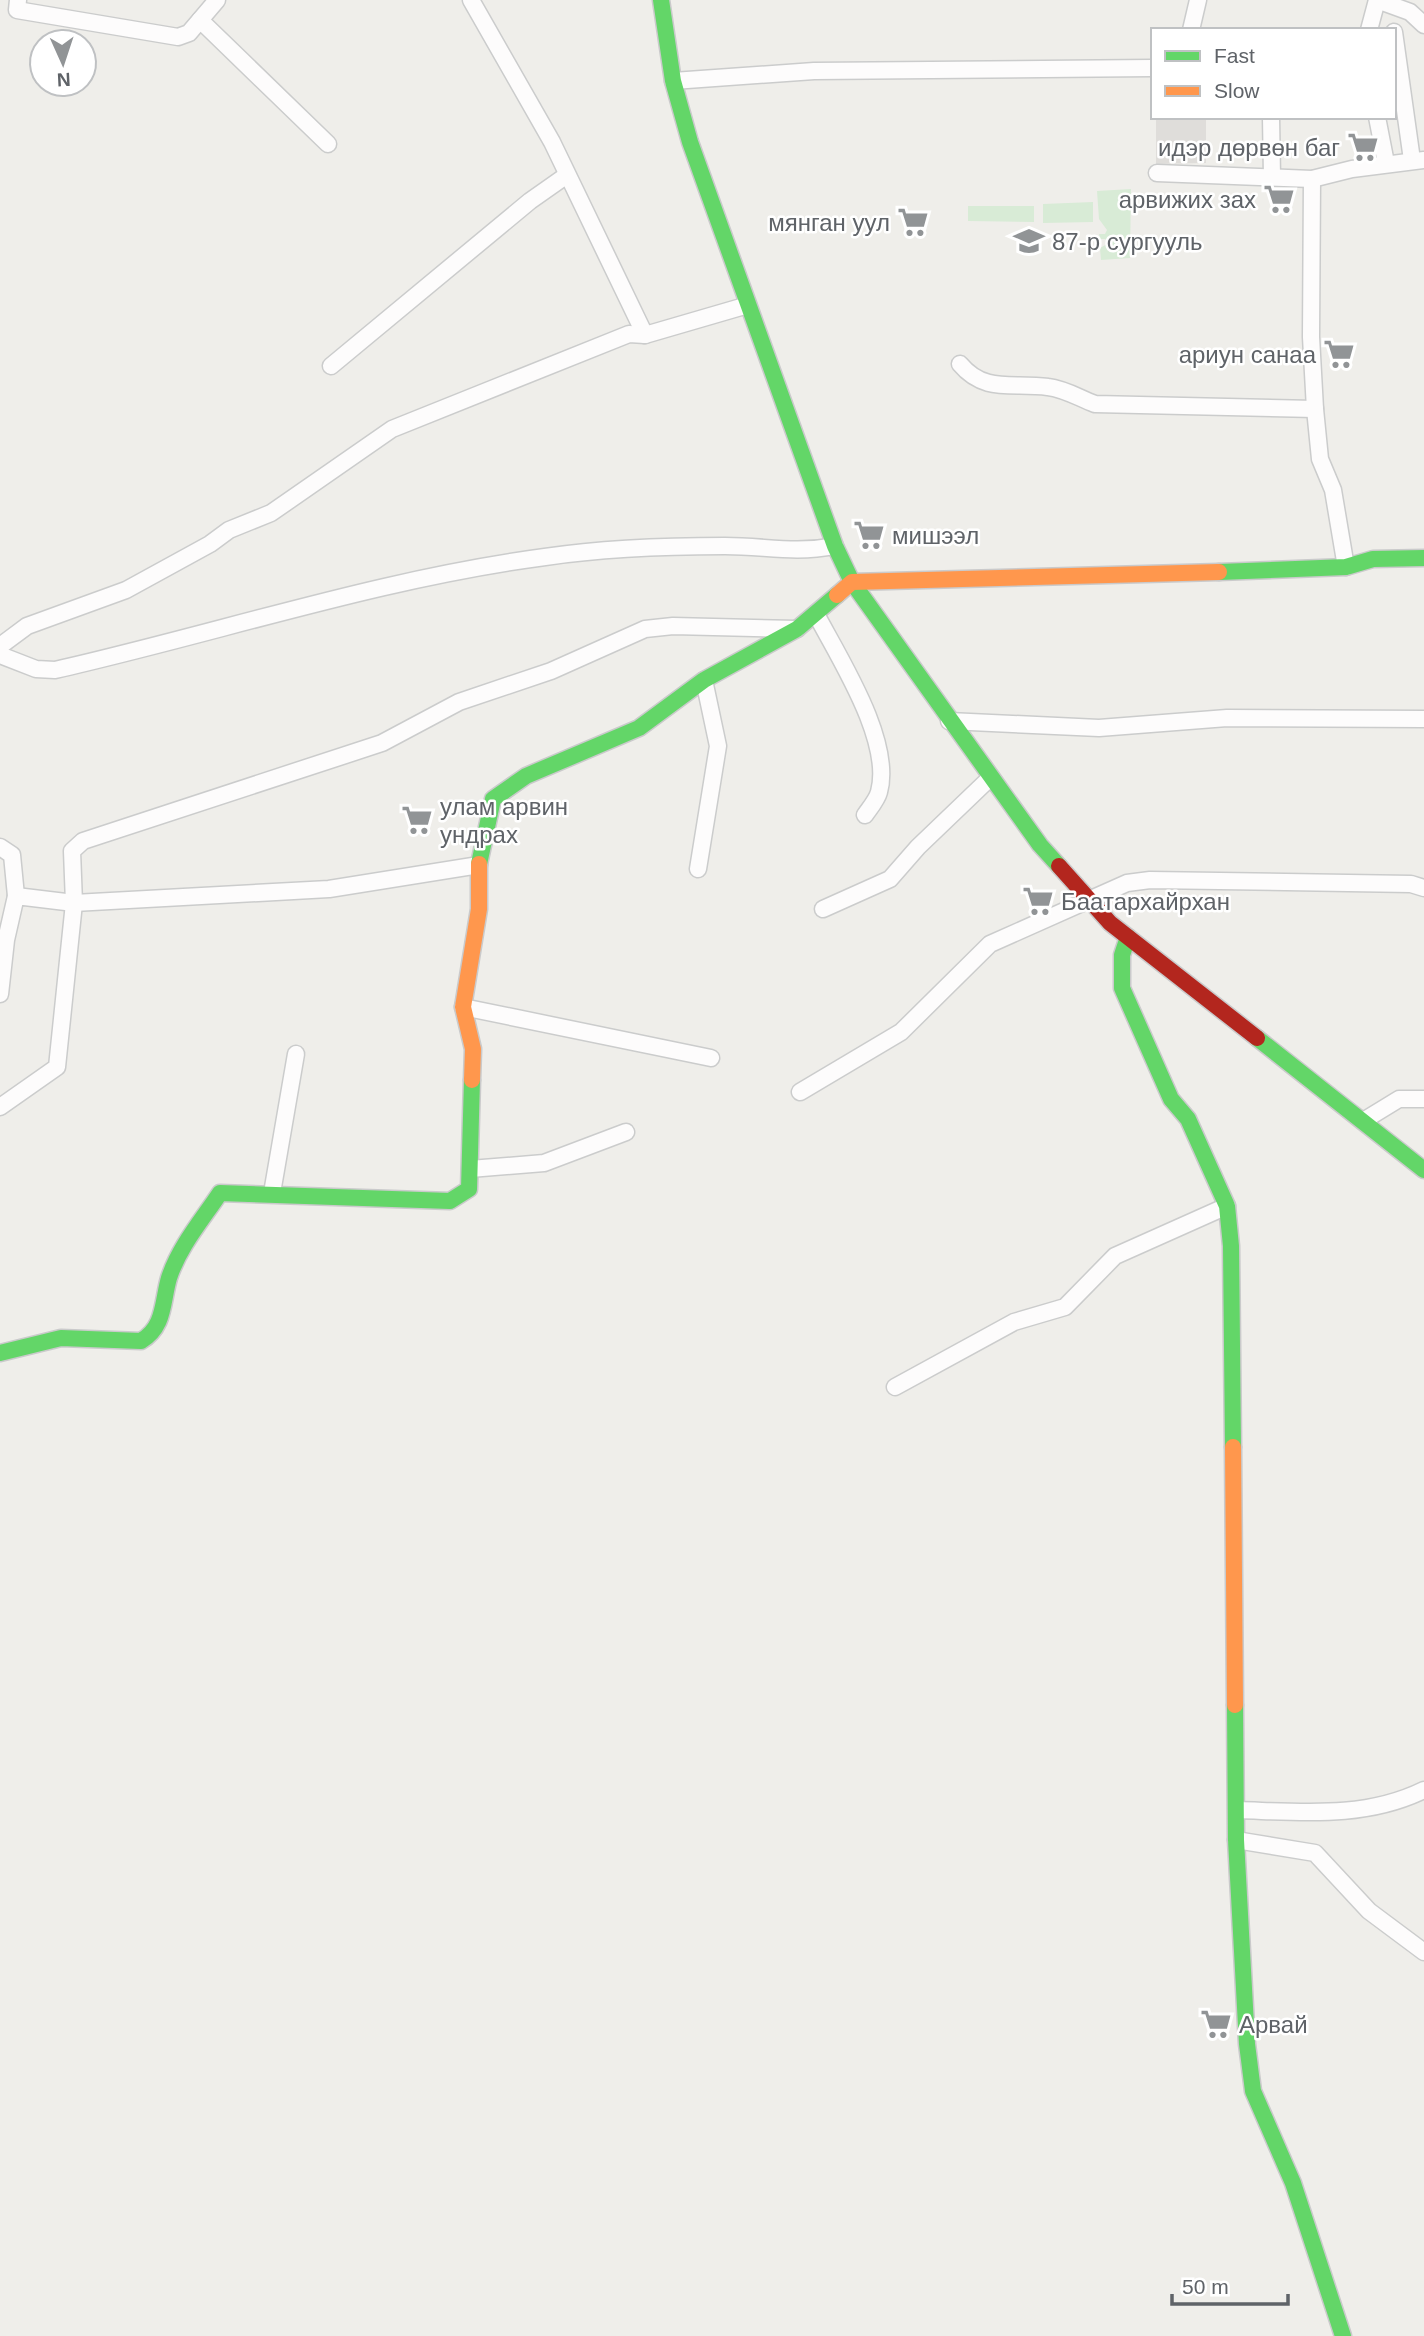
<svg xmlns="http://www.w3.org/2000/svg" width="1424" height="2336" viewBox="0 0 1424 2336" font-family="Helvetica,sans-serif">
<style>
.industrial{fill:#dfddda}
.green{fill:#d8ebd6}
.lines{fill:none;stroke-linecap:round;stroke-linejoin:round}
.street-casing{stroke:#cbcccc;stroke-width:19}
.fast-casing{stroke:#cacacb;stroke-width:19}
.slow-casing{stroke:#cacacb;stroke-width:19}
.jam-casing{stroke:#cacacb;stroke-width:19}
.street{stroke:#fdfcfc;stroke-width:16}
.fast{stroke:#63d668;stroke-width:16}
.slow{stroke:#ff974d;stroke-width:16}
.jam{stroke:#b3261e;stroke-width:16}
.labels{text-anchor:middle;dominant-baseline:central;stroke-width:5;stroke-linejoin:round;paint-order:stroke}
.poi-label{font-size:24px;fill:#5f6368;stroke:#fff;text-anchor:start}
</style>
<rect width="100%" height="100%" fill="#efeeea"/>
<!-- industrial -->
<path class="industrial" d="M1156,117H1206V163L1156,164Z"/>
<!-- green -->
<g class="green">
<path d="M1131,189L1130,258L1101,260L1100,248L1109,243L1105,239H1100L1099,234H1105L1107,230L1099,219L1097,191Z"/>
<path d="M1093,202V222L1043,223V204Z"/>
<path d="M968,206H1034V222L968,221Z"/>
</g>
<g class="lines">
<!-- street casing -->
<g class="street-casing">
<g id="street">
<path d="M18,0L17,10L178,37L189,33L217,0"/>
<path d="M471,0L552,142L645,335"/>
<path d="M1377,0L1410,12L1424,25"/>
<path d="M200,20L328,144"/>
<path d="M1191,30L1198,0"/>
<path d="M1369,30L1377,0"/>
<path d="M1394,32L1412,160"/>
<path d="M673,81L814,71L1153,68"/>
<path d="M1271,117L1272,177"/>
<path d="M1377,117L1386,163"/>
<path d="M1157,173L1312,179L1352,169L1424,160"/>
<path d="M1312,179L1311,337L1315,409L1320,459L1333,490L1346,567"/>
<path d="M960,364C985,394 1013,382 1048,387C1065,389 1079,398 1095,404L1315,409"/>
<path d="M331,366L530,201L567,175"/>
<path d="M816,614C839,658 893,741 879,792C877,800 869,809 865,815"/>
<path d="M0,646L27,626L126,590L210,544L229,530L271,513L392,429L629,334L645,335L748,305"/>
<path d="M0,655L36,669L55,670C218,633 379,579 545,557C605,548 664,546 725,546C766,546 793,554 835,546"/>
<path d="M949,721L1099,728L1227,718L1424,719"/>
<path d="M0,847L12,855L16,896"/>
<path d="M698,869L718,746L704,680"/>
<path d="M823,909L890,879L918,847L990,778"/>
<path d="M0,994L6,940L16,896L74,903L329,889L479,865"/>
<path d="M463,1007L711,1058"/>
<path d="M800,1092L901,1032L990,944L1127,883L1150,880L1411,884L1424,888"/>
<path d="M0,1107L57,1067L74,903L72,851L83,841L382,743L459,702L551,671L645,629L673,626L797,629"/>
<path d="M1363,1121L1399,1099H1424"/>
<path d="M470,1169L544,1163L626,1132"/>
<path d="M272,1193L296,1054"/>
<path d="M895,1387L1014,1322L1065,1307L1115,1256L1227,1206"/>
<path d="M1238,1810C1302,1812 1365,1819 1424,1790"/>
<path d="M1236,1840L1315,1853L1369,1911L1424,1952"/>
</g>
</g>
<!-- fast casing -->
<g class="fast-casing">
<g id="fast">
<path d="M661,0L673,81L690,142L835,546L852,582L1040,845L1059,866"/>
<path d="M1219,572L1346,567L1373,559L1424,558"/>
<path d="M479,864L493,799L526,776L639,728L704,680L797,629L837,595"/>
<path d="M1128,937L1122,955V988L1171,1099L1188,1119L1227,1206L1231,1246L1233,1447"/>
<path d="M1257,1038L1424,1170"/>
<path d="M0,1353L61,1338L141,1341C165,1327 162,1302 169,1278C179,1247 202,1220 220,1193L450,1201L469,1189L472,1080"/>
<path d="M1235,1705L1236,1840L1247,2044L1253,2091L1293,2183L1343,2336"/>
</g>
</g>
<!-- slow casing -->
<g class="slow-casing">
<g id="slow">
<path d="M837,595L852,582L1219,572"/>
<path d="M472,1080L473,1049L463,1007L479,909V864"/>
<path d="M1233,1447L1235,1705"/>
</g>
</g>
<!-- jam casing -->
<g class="jam-casing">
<path id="jam" d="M1059,866L1110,923L1257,1038"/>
</g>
<!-- street -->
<use href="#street" class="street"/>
<!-- fast -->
<use href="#fast" class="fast"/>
<!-- slow -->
<use href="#slow" class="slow"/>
<!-- jam -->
<use href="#jam" class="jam"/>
</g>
<!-- icons -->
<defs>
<g id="supermarket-bare" transform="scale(2.415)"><path d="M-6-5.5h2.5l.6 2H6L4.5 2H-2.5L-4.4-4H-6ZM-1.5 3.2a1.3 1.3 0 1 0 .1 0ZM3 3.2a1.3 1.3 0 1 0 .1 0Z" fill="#919496" stroke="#fff" stroke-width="2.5" paint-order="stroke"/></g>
<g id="school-bare" transform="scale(2.415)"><path d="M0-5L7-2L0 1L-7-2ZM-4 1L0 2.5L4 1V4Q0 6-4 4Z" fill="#919496" stroke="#fff" stroke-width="2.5" paint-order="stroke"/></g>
</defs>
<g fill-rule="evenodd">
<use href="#supermarket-bare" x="1363" y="147"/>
<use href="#supermarket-bare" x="1279" y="199"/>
<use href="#supermarket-bare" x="913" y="222"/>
<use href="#school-bare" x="1029" y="241"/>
<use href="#supermarket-bare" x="1339" y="354"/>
<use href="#supermarket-bare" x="869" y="535"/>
<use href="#supermarket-bare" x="417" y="820"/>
<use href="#supermarket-bare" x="1038" y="901"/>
<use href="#supermarket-bare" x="1216" y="2024"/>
</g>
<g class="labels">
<!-- poi labels -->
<g class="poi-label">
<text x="1340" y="147" text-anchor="end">идэр дөрвөн баг</text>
<text x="1256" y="199" text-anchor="end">арвижих зах</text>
<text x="890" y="222" text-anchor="end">мянган уул</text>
<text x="1052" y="241">87-р сургууль</text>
<text x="1316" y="354" text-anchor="end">ариун санаа</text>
<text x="892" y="535">мишээл</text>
<text x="440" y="806">улам арвин<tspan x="440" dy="28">ундрах</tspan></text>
<text x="1061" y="901">Баатархайрхан</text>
<text x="1239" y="2024">Арвай</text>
</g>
</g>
<!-- legend -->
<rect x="1151" y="28" width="245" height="91" fill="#ffffff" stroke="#bfc1c3" stroke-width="2"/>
<rect x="1165" y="51" width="35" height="10" fill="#63d668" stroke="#bfc1c3" stroke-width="2"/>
<text x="1214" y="63" font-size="21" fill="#5f6368">Fast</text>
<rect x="1165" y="86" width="35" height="10" fill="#ff974d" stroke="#bfc1c3" stroke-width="2"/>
<text x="1214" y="98" font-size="21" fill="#5f6368">Slow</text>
<!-- north arrow -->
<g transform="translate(63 63) rotate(177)"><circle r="33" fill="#ffffff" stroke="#bfc1c3" stroke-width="2"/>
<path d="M0-5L12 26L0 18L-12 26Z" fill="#919496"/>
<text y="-10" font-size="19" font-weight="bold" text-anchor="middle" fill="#5f6368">N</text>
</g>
<!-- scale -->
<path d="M1172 2294v10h116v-10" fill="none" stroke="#5f6368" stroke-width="3.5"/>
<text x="1182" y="2294" font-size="21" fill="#5f6368" stroke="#ffffff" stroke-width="5" paint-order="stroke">50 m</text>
</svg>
